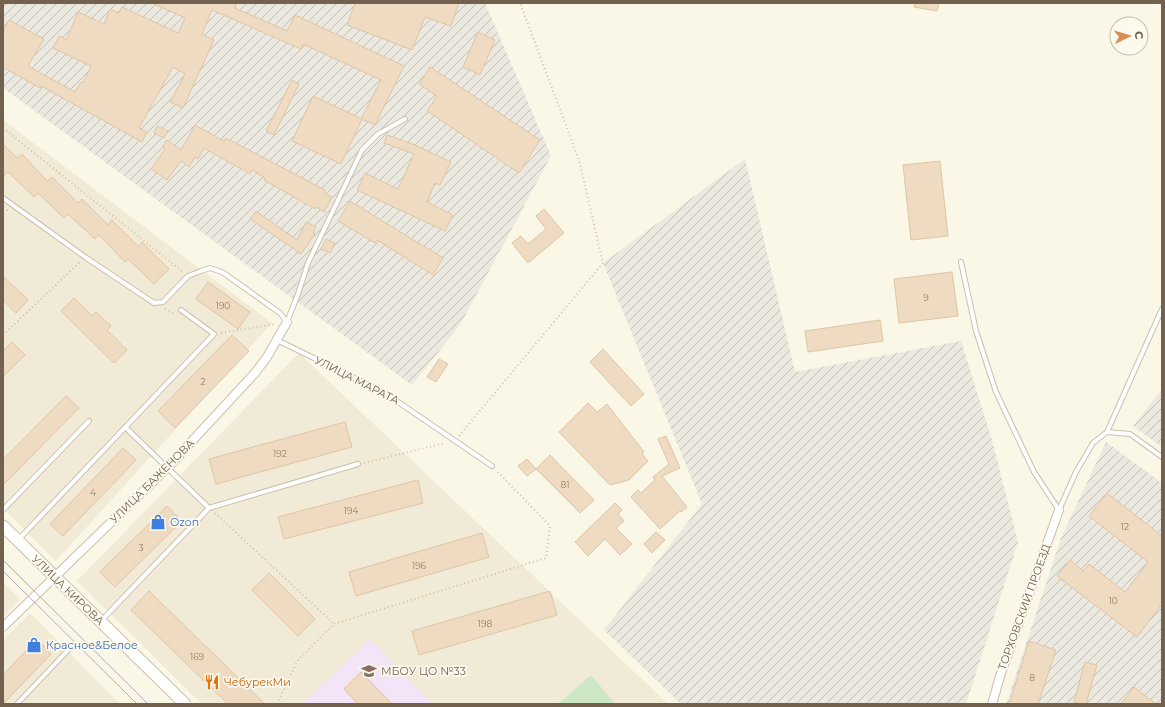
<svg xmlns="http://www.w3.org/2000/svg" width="1165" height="707" viewBox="0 0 1165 707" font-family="Montserrat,sans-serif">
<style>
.residential{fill:#f1ead6}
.industrial{fill:url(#industrial-furrows)}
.education{fill:#f3e4f7}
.green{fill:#cee7c7}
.building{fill:#eedbc1;stroke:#dfc5a3}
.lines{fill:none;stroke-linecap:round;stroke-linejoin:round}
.lane-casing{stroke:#cbc0ae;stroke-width:6}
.street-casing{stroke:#cbc0ae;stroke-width:10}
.secondary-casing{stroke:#cec1ac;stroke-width:13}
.path{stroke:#d2bfa4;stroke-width:2;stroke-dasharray:1 3;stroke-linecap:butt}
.lane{stroke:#fff;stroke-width:4}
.street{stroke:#fff;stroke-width:8}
.secondary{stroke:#fff;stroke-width:11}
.tram{stroke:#bba6c3;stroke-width:1}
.labels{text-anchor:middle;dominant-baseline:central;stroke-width:3.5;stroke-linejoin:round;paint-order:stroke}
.number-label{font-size:9px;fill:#91806b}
.street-label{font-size:11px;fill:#72614e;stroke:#fdfaed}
.shop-label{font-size:11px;fill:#366cbe;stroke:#fdfaed;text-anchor:start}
.education-label{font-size:11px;fill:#785e54;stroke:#fdfaed;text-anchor:start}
.food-label{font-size:11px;fill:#c56008;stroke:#fdfaed;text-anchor:start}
</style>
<defs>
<pattern id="industrial-furrows" width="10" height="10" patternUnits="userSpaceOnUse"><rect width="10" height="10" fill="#ebe8e0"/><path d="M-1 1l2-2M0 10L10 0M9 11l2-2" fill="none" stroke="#c3bfb8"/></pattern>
</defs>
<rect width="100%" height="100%" fill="#faf7e7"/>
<!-- residential -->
<g class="residential">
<path d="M3,120L272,323L56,561L3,508Z"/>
<path d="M299,353L668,704H202L77,581Z"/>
<path d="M3,582L20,599L3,617Z"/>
<path d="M30,613L120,704H3V640Z"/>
</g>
<!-- industrial -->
<g class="industrial">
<path d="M3,3H485L551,156L460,325L412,385L3,88Z"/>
<path d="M745,159L795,372L961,341L992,440L1018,542L966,704H681L604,630L702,504L603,263Z"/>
<path d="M1162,389V447L1133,426Z"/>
<path d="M1106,442L1162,483V704H1006L1061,538Z"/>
</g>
<!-- education -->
<path class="education" d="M370,639L432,704H302Z"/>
<!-- green -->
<path class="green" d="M591,675L615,704H558Z"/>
<!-- building -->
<g class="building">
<path d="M152,3H237L235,8L287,31L295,15L404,66L375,125L361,119L381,80L303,44L301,49L212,10L202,34L214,40L183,108L170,102L185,74L173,67L139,128L147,132L142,142L41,86L40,88L3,67V31L9,20L44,39L28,66L75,92L81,82L83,83L91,66L53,48L59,36L66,40L78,12L104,24L110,9L119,13L122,7L178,33L185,18Z"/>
<path d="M355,3H459L451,26L425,17L412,50L347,25Z"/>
<path d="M915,3H939L937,11L914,7Z"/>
<path d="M478,32L495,40L480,75L463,67Z"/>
<path d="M430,67L540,140L519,173L427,111L437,96L419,84Z"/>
<path d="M292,80L299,84L274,135L266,131Z"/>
<path d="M313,96L362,119L341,164L292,141Z"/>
<path d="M195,125L224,141L226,138L325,190L324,193L332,197L324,212L316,207L315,209L264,180L265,178L252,170L250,174L204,148L198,159L195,157L189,167L181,161L167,180L151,169L165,149L162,147L167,140L181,150Z"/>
<path d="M157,126L168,131L164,138L154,133Z"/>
<path d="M387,135L415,145L451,162L440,185L435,183L427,202L453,215L445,231L357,190L365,173L398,189L414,154L384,143Z"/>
<path d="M3,144L17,158L22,154L47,181L52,177L78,203L82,199L108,225L112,220L138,246L142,242L169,269L154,284L128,259L125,262L99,235L95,239L68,214L64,218L38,193L34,197L8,172L3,177Z"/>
<path d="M940,161L948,236L911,240L903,165Z"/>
<path d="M350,201L443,258L433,275L377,240L375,243L338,221Z"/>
<path d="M544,209L564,233L528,263L512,243L521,236L528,244L546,229L536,216Z"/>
<path d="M256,211L297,240L306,222L316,227L313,233L315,234L301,254L250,219Z"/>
<path d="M326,239L335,243L330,253L321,249Z"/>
<path d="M952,272L958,316L899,323L894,279Z"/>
<path d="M3,276L28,300L16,313L3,300Z"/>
<path d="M208,282L250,312L238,329L196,299Z"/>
<path d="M74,298L92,316L96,312L111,326L107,330L127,350L114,363L61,311Z"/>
<path d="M880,320L883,341L808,352L805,331Z"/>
<path d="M232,335L249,351L175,428L158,411Z"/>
<path d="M12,342L25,355L3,377V351Z"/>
<path d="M603,349L644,394L631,406L590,362Z"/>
<path d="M439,359L448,364L436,382L427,377Z"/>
<path d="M66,396L79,408L3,485V460Z"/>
<path d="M588,403L597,412L607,404L644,452L642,454L648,461L629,480L610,485L559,432Z"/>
<path d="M345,422L352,447L216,484L209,459Z"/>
<path d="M666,436L680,468L662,476L687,507L681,512L680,511L660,529L631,497L638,490L641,493L655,480L653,477L669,464L658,439Z"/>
<path d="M123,448L136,460L63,536L50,524Z"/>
<path d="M550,455L594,500L580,513L536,469Z"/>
<path d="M527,459L536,469L527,476L518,466Z"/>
<path d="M418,480L423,503L284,539L278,517Z"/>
<path d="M1107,493L1162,536V604L1137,637L1057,576L1070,560L1083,571L1089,564L1125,592L1148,562L1089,516Z"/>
<path d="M615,503L622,510L618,514L624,521L616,528L632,544L620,555L605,539L588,556L575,542Z"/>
<path d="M167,506L182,521L115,587L100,572Z"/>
<path d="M656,532L665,540L652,553L644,544Z"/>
<path d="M482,533L489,557L356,596L349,572Z"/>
<path d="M269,573L315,619L298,636L252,590Z"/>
<path d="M149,591L265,704H228L131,610Z"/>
<path d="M550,591L557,615L419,655L412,631Z"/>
<path d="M37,639L51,654L3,704V675Z"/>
<path d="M1029,641L1056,650L1038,704H1009Z"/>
<path d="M1085,662L1097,665L1086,704H1082L1074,702Z"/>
<path d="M361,672L392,704H358L344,689Z"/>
<path d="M1134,687L1156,704H1121Z"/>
</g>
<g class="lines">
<!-- lane casing -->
<g class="lane-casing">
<g id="lane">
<path d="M3,198L85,257L154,303L163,302L188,276L201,271L210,268L222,272L280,313L287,322L298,294L308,263L362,150L378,134L405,119"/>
<path d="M961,262L976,331L996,392L1034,472L1059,510"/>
<path d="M277,340L385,393L492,466"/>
<path d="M125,427L209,508"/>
<path d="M1107,432L1162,309"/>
<path d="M3,510L89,421"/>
<path d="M1059,510L1076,472L1093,443L1107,432L1130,434L1162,457"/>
<path d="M18,540L214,334L181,310"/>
<path d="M101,621L209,508L358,464"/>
<path d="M17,704L70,648"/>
</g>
</g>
<!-- street casing -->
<g class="street-casing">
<g id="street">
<path d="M3,627L168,467L255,373L267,357L287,322"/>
<path d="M992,704L1001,673L1059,510"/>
</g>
</g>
<!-- secondary casing -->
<g class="secondary-casing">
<path id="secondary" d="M3,526L185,704"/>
</g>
<!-- path -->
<g class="path">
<path d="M3,128L183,272"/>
<path d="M3,211L8,210"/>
<path d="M165,309L175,314"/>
<path d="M221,333L276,324"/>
<path d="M3,335L81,261"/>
<path d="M459,436L603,263L579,160L520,3"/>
<path d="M364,463L445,443"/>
<path d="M215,513L334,624"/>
<path d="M277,704L298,660L334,624L546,558L550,526L497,471"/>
</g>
<!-- lane -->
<use href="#lane" class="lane"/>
<!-- street -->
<use href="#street" class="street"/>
<!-- secondary -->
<use href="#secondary" class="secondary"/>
<!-- tram -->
<g class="tram">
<path d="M3,560L148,704"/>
<path d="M3,571L137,704"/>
</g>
</g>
<!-- icons -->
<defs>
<g id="shop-bare" transform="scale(1.2)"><path d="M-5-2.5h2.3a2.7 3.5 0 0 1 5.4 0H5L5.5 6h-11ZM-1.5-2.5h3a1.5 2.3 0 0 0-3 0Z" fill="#3f7fe0" stroke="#fdfaed" stroke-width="2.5" paint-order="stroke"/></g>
<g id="school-bare" transform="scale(1.2)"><path d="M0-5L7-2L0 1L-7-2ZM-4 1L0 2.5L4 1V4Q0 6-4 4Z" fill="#8d6e63" stroke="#fdfaed" stroke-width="2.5" paint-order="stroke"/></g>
<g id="restaurant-bare" transform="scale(1.2)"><path d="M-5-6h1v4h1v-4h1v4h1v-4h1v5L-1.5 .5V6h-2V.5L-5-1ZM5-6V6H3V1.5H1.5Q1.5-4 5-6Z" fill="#e8710a" stroke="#fdfaed" stroke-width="2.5" paint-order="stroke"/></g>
</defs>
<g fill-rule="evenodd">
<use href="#shop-bare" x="158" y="522"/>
<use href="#shop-bare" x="34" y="645"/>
<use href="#school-bare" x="369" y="671"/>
<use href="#restaurant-bare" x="212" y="682"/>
</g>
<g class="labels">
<!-- number labels -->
<g class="number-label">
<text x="926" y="297">9</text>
<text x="223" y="305">190</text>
<text x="203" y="381">2</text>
<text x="280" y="453">192</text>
<text x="565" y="484">81</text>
<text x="93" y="492">4</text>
<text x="351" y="510">194</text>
<text x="1125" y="526">12</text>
<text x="141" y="547">3</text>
<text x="419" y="565">196</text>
<text x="1113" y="600">10</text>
<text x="485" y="623">198</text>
<text x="197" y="656">169</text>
<text x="1032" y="677">8</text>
</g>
<!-- street labels -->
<g class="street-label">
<text transform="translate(357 380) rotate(27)">УЛИЦА МАРАТА</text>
<text transform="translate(152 481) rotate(-45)">УЛИЦА БАЖЕНОВА</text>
<text transform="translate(68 590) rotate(44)">УЛИЦА КИРОВА</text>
<text transform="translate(1024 607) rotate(-70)">ТОРХОВСКИЙ ПРОЕЗД</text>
</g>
<!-- shop labels -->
<g class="shop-label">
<text x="170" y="522">Ozon</text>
<text x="46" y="645">Красное&amp;Белое</text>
</g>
<!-- education labels -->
<g class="education-label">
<text x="381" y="671">МБОУ ЦО №33</text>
</g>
<!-- food labels -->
<g class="food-label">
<text x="224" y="682">ЧебурекМи</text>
</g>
</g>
<!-- border -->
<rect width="1165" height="707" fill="none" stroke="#72614e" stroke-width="8"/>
<!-- north arrow -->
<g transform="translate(1129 36) rotate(85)"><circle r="19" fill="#fdfaed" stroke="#c5bdad"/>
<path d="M0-3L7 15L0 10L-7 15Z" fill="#da8d57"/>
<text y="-6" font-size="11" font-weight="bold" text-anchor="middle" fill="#72614e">С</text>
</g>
</svg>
